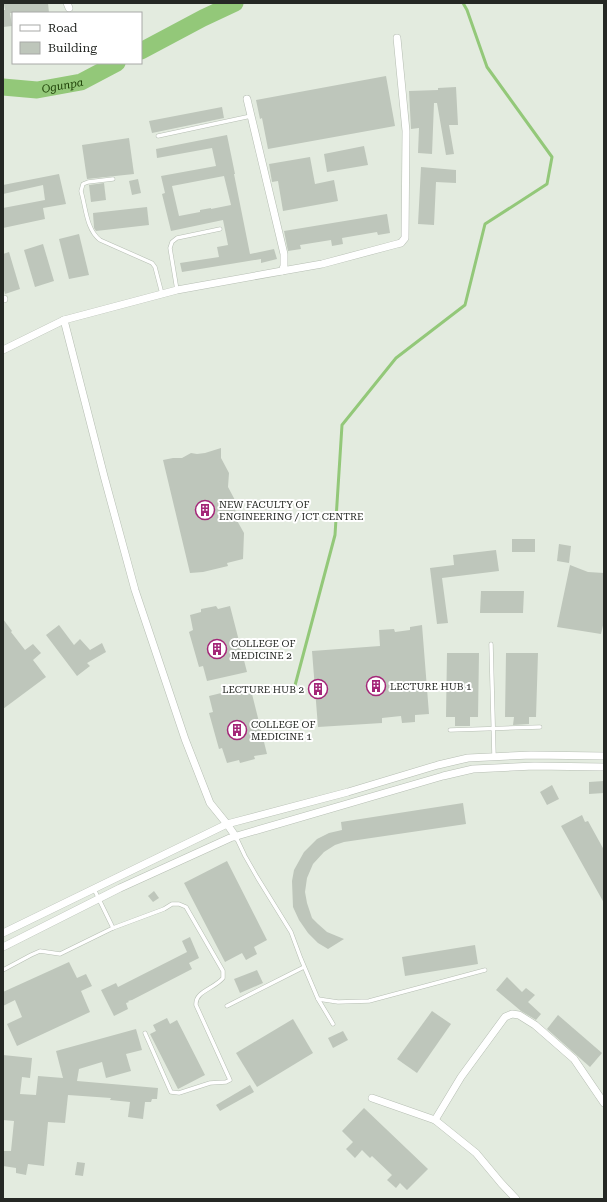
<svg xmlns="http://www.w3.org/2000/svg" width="607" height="1202" viewBox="0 0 607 1202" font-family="'Roboto Serif',serif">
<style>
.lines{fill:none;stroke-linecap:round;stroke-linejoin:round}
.stream{stroke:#93c879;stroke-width:3}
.river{stroke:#93c879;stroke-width:17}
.building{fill:#bec6bb;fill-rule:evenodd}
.service-casing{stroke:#b6beb3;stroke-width:4.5}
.minor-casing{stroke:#b6beb3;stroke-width:8}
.service{stroke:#fff;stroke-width:3.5}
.minor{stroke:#fff;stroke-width:7}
.labels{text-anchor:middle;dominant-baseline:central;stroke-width:4;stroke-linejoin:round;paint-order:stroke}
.poi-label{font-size:10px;fill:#252824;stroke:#fff;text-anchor:start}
.water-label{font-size:11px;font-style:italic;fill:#1a3c03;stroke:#fff}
</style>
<rect width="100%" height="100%" fill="#e3ebdf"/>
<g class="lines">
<!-- stream -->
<path class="stream" d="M293,693L335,535L342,425L396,358L465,305L485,224L547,184L552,157L487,67L467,10L463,3"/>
<!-- river -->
<g class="river">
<path d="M141,51L203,18L235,3"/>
<path id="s1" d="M3,87L37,90L81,82L117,63"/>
</g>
</g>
<!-- building -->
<g class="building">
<path d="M9,3H48L49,13H10L12,26L3,27V10H5L4,4Z"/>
<path d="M386,76L395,126L268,149L262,118L260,119L256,100Z"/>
<path d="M456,87L458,125H449L454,154L446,155L437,103H434L432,154L418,153L419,128L411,129L409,91L438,90V88Z"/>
<path d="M222,107L224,118L152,133L149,121Z"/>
<path d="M227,135L235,174H234L250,254L274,249L277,259L261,263V259L182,272L180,263L219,257L217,247L228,245L223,220L171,231L162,194L165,193L161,176L216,166L212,148L157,158L156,149ZM224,176L231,205L211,209V208L200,210V212L179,216L172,186Z"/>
<path d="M129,138L134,174L87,179L82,145Z"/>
<path d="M364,146L368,165L327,172L324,154Z"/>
<path d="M310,157L315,184L334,180L338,201L283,211L278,181L272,182L269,164Z"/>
<path d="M421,167L456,170V183L436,182L434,225L418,224Z"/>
<path d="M59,174L66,204L43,208L45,219L3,228V208L45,200L43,185L3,194V185Z"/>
<path d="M138,179L141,193L132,195L129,181Z"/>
<path d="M104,183L106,200L91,202L89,185Z"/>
<path d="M147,207L149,225L96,231L94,228L93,213Z"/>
<path d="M387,214L390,233L378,235L377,232L342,238L343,244L332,246L331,240L300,245L301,249L288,251L284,231Z"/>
<path d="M79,234L89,275L69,279L59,239Z"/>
<path d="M43,244L54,281L35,287L24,250Z"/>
<path d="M9,252L20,289L5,294L3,287V254Z"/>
<path d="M221,448V458L229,473L228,487L236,502L235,517L244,533L243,559L227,563L228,566L203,572L190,573L163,460L173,458H182L191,453L197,454L205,453Z"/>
<rect x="512" y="539" width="23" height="13"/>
<path d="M559,544L571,546L569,563L557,561Z"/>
<path d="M496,550L499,571L442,578L448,623L437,624L430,568L454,565L453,555Z"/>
<path d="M570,565L588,572L604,573V621L601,634L557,627Z"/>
<path d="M481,591H524L523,613H480Z"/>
<path d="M216,606L218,609L230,606L247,672L207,681L203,666L199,667L189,632L193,630L190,615L201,612V609Z"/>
<path d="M3,619L12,631L11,632L25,650L33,644L41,653L33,660L46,677L3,709Z"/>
<path d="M59,625L74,645L80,639L90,650L102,643L106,652L87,663L90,666L77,676L46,635Z"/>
<path d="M422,625L429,714L415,715V722L402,723L401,716L382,718V723L318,727L312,651L380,646L379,630L394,629L395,632L410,630V627Z"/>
<path d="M447,653H479L478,717H470V726H455V717H446Z"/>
<path d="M506,653H538L536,717H529V724L513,725L514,717H505Z"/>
<path d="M250,686L267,754L254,756L255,759L240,763L239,760L227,763L222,748L219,749L209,713L213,712L209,696Z"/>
<path d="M604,781V793L589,794V782Z"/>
<path d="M552,785L559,799L547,805L540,792Z"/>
<path d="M463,803L466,824L344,842L335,845L324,852L313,864L307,878L305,892L307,903L312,918L318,924L327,932L344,939L328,949L318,943L308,933L299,920L293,907L292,881L294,870L304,852L317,839L329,833L342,830L341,822Z"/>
<path d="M582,815L585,822L588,821L604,850V903L561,826Z"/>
<path d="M227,861L267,940L254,947L257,954L246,960L242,953L225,962L184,883Z"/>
<path d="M154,891L159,898L153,902L148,896Z"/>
<path d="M190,937L199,958L189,963L192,969L132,1000L128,1001L129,1002L126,1003L128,1009L114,1016L101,990L116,983L118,987L187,952L182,941Z"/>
<path d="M475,945L478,964L405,976L402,957Z"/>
<path d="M69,962L77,978L86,974L92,986L81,991L90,1012L17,1046L7,1024L22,1017L15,1000L3,1006V992Z"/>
<path d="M257,970L263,983L240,993L234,979Z"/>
<path d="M507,977L522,992L526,988L535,995L528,1002L541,1014L536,1020L521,1011L496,990Z"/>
<path d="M432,1011L451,1024L417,1073L397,1059Z"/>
<path d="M558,1015L602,1053L590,1067L547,1029Z"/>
<path d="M167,1018L170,1024L177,1020L205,1075L178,1089L150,1034L156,1031L153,1025Z"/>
<path d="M293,1019L313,1053L257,1087L236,1053Z"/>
<path d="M136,1029L142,1050L126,1054L131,1071L106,1078L102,1062L79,1069L77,1081L158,1088L157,1099H152L151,1102H145L143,1119L128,1117L130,1102L110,1100L111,1098L68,1095L65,1123L48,1122L44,1166L28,1164L26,1175L16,1173V1168L3,1166V1151H11L14,1121L3,1120V1055L32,1058L30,1078L22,1077L20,1094L36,1095L38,1076L63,1078L56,1051Z"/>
<path d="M343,1031L348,1040L333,1048L328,1038Z"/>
<path d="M250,1085L254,1092L220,1111L216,1105Z"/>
<path d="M364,1108L428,1169L407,1190L400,1183L396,1188L387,1180L392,1175L372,1156L370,1158L362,1150L355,1158L346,1149L353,1142L342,1131Z"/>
<path d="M77,1162L85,1163L83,1176L75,1175Z"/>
</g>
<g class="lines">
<!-- service casing -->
<g class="service-casing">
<g id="service">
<path d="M158,136L251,116"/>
<path d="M113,179L88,182L83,184L81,191L82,195C86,210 87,230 100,240L152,263L155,267L162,294"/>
<path d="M177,290L170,248L172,242L177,238L220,229"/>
<path d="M491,644L494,756"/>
<path d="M450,730L540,727"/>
<path d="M236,837L245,856L257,877L291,932L301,959L318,999L333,1024"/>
<path d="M94,889L113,928"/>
<path d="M3,970L31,955L40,951L60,954L113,928L164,909L172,904H179L186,907L223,971V978C214,989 195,991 196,1005L230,1080L226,1082L210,1083L179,1093L171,1092L145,1033"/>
<path d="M318,999L338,1002L369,1001L485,970"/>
<path d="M227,1006L304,967"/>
</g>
</g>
<!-- minor casing -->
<g class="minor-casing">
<g id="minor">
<path d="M67,3L69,8"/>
<path d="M282,271L322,264L397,244L401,243L405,238L406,131L397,38"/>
<path d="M3,299H4"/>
<path d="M64,320L104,476L135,590L185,739L210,803L227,824L236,837"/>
<path d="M3,350L64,320L177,290L282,271L284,266V254L247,99"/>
<path d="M3,933L227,824L348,792L438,765L468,758L531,755L604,756"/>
<path d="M3,947L120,888L230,838L443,776L473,769L534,766L604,767"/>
<path d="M372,1098L435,1120L476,1153L501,1183L516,1199"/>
<path d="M435,1120L461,1077L505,1017L512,1014L519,1015L535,1025L574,1059L604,1103"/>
</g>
</g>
<!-- service -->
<use href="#service" class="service"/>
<!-- minor -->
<use href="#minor" class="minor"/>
</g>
<!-- icons -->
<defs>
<g id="building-ring" transform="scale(1)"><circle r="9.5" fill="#fff" stroke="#a42678" stroke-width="1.5"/><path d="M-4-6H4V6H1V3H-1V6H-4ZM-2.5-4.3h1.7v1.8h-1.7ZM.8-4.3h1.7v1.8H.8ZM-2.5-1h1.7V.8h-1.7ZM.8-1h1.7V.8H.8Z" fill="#a42678"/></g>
</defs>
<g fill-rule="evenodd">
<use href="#building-ring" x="205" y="510"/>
<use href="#building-ring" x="217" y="649"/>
<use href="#building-ring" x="376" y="686"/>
<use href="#building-ring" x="318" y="689"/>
<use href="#building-ring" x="237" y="730"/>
</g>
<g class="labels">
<!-- poi labels -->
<g class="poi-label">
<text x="219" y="504">NEW FACULTY OF<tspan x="219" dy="12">ENGINEERING / ICT CENTRE</tspan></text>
<text x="231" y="643">COLLEGE OF<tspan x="231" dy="12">MEDICINE 2</tspan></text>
<text x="390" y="686">LECTURE HUB 1</text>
<text x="304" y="689" text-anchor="end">LECTURE HUB 2</text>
<text x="251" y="724">COLLEGE OF<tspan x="251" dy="12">MEDICINE 1</tspan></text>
</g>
<!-- water labels -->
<g class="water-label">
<text stroke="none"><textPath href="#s1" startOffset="60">Ogunpa</textPath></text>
</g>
</g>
<!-- border -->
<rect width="607" height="1202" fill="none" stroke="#252824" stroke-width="8"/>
<!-- legend -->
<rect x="12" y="12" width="130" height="52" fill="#ffffff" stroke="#a8a9a7"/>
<rect x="20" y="25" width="20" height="6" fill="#ffffff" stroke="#a8a9a7"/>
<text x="48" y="32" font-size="12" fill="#252824">Road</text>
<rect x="20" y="42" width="20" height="12" fill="#bec6bb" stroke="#a8a9a7"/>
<text x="48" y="52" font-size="12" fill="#252824">Building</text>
</svg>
